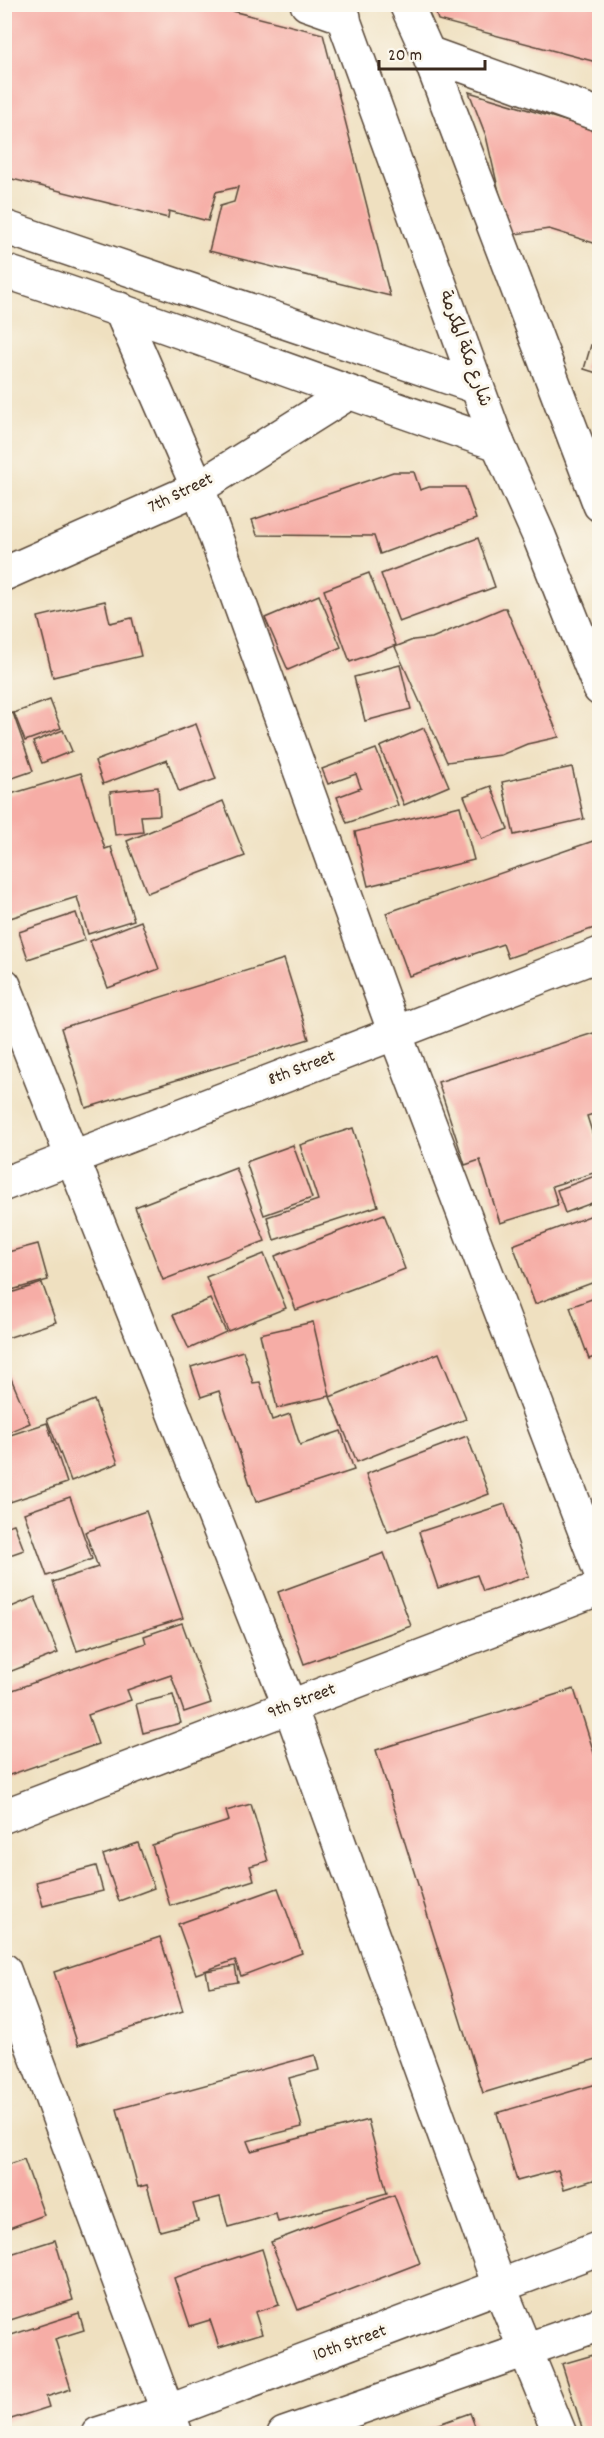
<svg xmlns="http://www.w3.org/2000/svg" width="604" height="2438" viewBox="0 0 604 2438" font-family="Dekko,'Playpen Sans Arabic',sans-serif">
<style>
.building{fill:#f6ada6}
.lines{fill:none;stroke-linecap:round;stroke-linejoin:round}
.street-casing{stroke:#564536;stroke-width:36}
.secondary-casing{stroke:#564536;stroke-width:36}
.street{stroke:#fff;stroke-width:33}
.secondary{stroke:#fff;stroke-width:33}
.labels{text-anchor:middle;dominant-baseline:central;stroke-width:6;stroke-linejoin:round;paint-order:stroke}
.street-label{font-size:18px;fill:#3b2a1e;stroke:#fbf7ec}
</style>
<rect width="100%" height="100%" fill="#fbf7ec"/>
<filter id="ink" filterUnits="userSpaceOnUse"><feTurbulence type="fractalNoise" baseFrequency=".0167" numOctaves="2"/><feDisplacementMap in="SourceGraphic" scale="12" xChannelSelector="R" yChannelSelector="G"/><feConvolveMatrix kernelMatrix="1 2 1 2 8 2 1 2 1" color-interpolation-filters="sRGB"/></filter>
<filter id="wash" filterUnits="userSpaceOnUse"><feTurbulence type="fractalNoise" baseFrequency=".008" numOctaves="4" result="noise"/><feDisplacementMap in="SourceGraphic" scale="24" xChannelSelector="R" yChannelSelector="G"/><feGaussianBlur stdDeviation="1.35" result="paint"/><feColorMatrix in="noise" values="0 0 0 0 0 0 0 0 0 0 0 0 0 0 0 0 0 1.4 0 .05"/><feComposite in="paint" operator="in"/></filter>
<g filter="url(#wash)">
<rect width="100%" height="100%" fill="#efe0c0"/>
<g id="blocks">
<!-- building -->
<g class="building">
<path d="M4,4H204L323,34L390,296L209,251L220,206L234,202L238,187L216,192L208,221L169,211L168,218L4,177Z"/>
<path d="M433,5H600V63L438,20Z"/>
<path d="M469,92L599,131L600,245L549,229L509,235L486,136Z"/>
<path d="M591,345L600,348V374L584,369Z"/>
<path d="M393,472H414L420,490L429,487H465L476,519L380,554L374,536L257,535L252,520Z"/>
<path d="M478,538L495,587L399,622L381,574Z"/>
<path d="M369,573L396,645L350,662L324,590Z"/>
<path d="M319,595L341,647L288,670L265,618Z"/>
<path d="M105,601L110,623L132,618L141,656L53,677L38,617Z"/>
<path d="M503,608H506L559,737L527,744L501,755L447,762L395,647L413,640L432,638Z"/>
<path d="M400,665L411,709L365,721L354,677Z"/>
<path d="M50,700L61,728L25,741L14,713Z"/>
<path d="M13,713L33,771L4,781V716Z"/>
<path d="M196,724L216,779L179,792L167,760L103,784L95,761Z"/>
<path d="M424,728L449,786L404,805L380,747Z"/>
<path d="M63,730L72,751L42,763L33,742Z"/>
<path d="M376,749L398,805L347,823L337,797L361,788L356,774L328,784L322,769Z"/>
<path d="M572,767L584,819L514,835L502,782Z"/>
<path d="M81,773L105,849L111,847L134,920L88,934L77,897L10,918L4,901V796Z"/>
<path d="M491,786L508,829L482,839L464,796Z"/>
<path d="M158,787L160,815L141,816L143,832L115,835L110,792Z"/>
<path d="M223,801L245,856L147,893L127,841Z"/>
<path d="M460,806L474,860L368,886L355,832Z"/>
<path d="M596,840L600,851V926L508,958L503,944L409,976L386,913Z"/>
<path d="M76,913L85,940L28,959L19,932Z"/>
<path d="M141,921L159,969L108,988L90,941Z"/>
<path d="M284,959L309,1039L86,1108L61,1028Z"/>
<path d="M600,1031V1112L587,1116L600,1157V1171L552,1186L558,1205L500,1223L480,1160L465,1165L438,1082Z"/>
<path d="M353,1128L378,1206L274,1240L267,1217L318,1200L300,1145Z"/>
<path d="M293,1145L312,1198L264,1215L246,1162Z"/>
<path d="M236,1168L265,1241L163,1280L135,1207Z"/>
<path d="M600,1174V1200L565,1213L557,1190Z"/>
<path d="M600,1212V1280L535,1304L513,1245Z"/>
<path d="M384,1214L405,1269L296,1310L275,1256Z"/>
<path d="M38,1244L48,1280L4,1292V1253Z"/>
<path d="M264,1254L286,1308L228,1331L206,1277Z"/>
<path d="M42,1283L56,1322L4,1339V1295Z"/>
<path d="M600,1296V1355L589,1359L570,1307Z"/>
<path d="M210,1299L226,1332L189,1349L173,1315Z"/>
<path d="M313,1322L330,1396L277,1408L260,1334Z"/>
<path d="M243,1351L253,1383L260,1382L272,1420L290,1414L300,1445L341,1431L354,1470L256,1502L219,1391L201,1397L191,1367Z"/>
<path d="M439,1353L466,1419L357,1462L330,1397Z"/>
<path d="M7,1369L30,1423L4,1434V1370Z"/>
<path d="M94,1400L118,1463L71,1481L47,1419Z"/>
<path d="M47,1423L67,1483L4,1504V1437Z"/>
<path d="M467,1436L489,1494L388,1532L366,1474Z"/>
<path d="M70,1497L92,1559L47,1576L24,1513Z"/>
<path d="M505,1504L529,1576L483,1591L477,1575L438,1588L419,1532Z"/>
<path d="M146,1511L183,1618L77,1651L53,1582L98,1567L85,1532Z"/>
<path d="M14,1524L24,1550L4,1557V1527Z"/>
<path d="M384,1553L411,1626L304,1664L278,1592Z"/>
<path d="M35,1597L58,1653L4,1674V1610Z"/>
<path d="M182,1623L211,1703L184,1712L171,1675L127,1690L131,1700L88,1715L98,1744L4,1777V1693L146,1643L144,1636Z"/>
<path d="M574,1689L600,1772V2058L483,2093L376,1750Z"/>
<path d="M173,1695L181,1723L143,1733L136,1704Z"/>
<path d="M251,1804L268,1861L250,1866L254,1880L170,1906L152,1845L229,1821L226,1811Z"/>
<path d="M138,1843L154,1888L119,1901L103,1855Z"/>
<path d="M96,1866L103,1891L43,1906L36,1882Z"/>
<path d="M278,1888L302,1953L241,1976L235,1960L196,1974L178,1924Z"/>
<path d="M160,1937L183,2011L78,2045L54,1972Z"/>
<path d="M235,1966L238,1982L209,1987L206,1971Z"/>
<path d="M315,2055L319,2070L289,2078L302,2127L247,2141L251,2151L368,2120L387,2193L278,2222L276,2214L228,2227L220,2197L193,2204L198,2221L160,2231L147,2185L138,2187L117,2109Z"/>
<path d="M600,2083V2178L564,2189L558,2170L517,2181L497,2113Z"/>
<path d="M24,2159L44,2215L4,2230V2166Z"/>
<path d="M394,2195L420,2263L298,2310L271,2242Z"/>
<path d="M55,2240L73,2300L4,2322V2256Z"/>
<path d="M262,2249L279,2305L255,2312L262,2334L219,2347L210,2320L190,2326L174,2278Z"/>
<path d="M79,2313L84,2330L55,2339L71,2389L46,2397L49,2407L5,2421V2337Z"/>
<path d="M600,2353V2434H584L562,2364Z"/>
<path d="M470,2413L478,2434H413V2433Z"/>
</g>
</g>
</g>
<g filter="url(#ink)">
<use href="#blocks" fill-opacity="0" stroke="#564536" stroke-width="1.5"/>
<g class="lines">
<!-- street casing -->
<g class="street-casing">
<g id="street">
<path d="M307,4L344,17"/>
<path d="M428,53L600,115"/>
<path d="M120,309L198,488L395,1033L600,1571"/>
<path d="M4,574L198,488L347,394"/>
<path d="M4,985L290,1707L500,2288L560,2434"/>
<path d="M4,1184L600,954"/>
<path d="M4,1816L600,1588"/>
<path d="M4,1970L176,2434"/>
<path d="M98,2434L167,2412L600,2248"/>
<path d="M284,2434L600,2324"/>
</g>
</g>
<!-- secondary casing -->
<g class="secondary-casing">
<g id="secondary">
<path d="M338,4L498,444L539,536L600,689"/>
<path d="M406,4L428,53L600,505"/>
<path d="M4,227L477,387"/>
<path d="M4,271C170,325 333,389 498,444"/>
</g>
</g>
<!-- street -->
<use href="#street" class="street"/>
<!-- secondary -->
<use href="#secondary" class="secondary"/>
</g>
</g>
<g class="labels">
<!-- street labels -->
<g class="street-label">
<text transform="translate(464 349) rotate(70)">شارع مكة المكرمة</text>
<text transform="translate(181 494) rotate(-26)">7th Street</text>
<text transform="translate(302 1069) rotate(-21)">8th Street</text>
<text transform="translate(302 1702) rotate(-21)">9th Street</text>
<text transform="translate(350 2344) rotate(-20)">10th Street</text>
</g>
</g>
<!-- margin -->
<rect width="604" height="2438" fill="none" stroke="#fbf7ec" stroke-width="24"/>
<!-- scale -->
<path d="M379 60v9h106v-9" fill="none" stroke="#3b2a1e" stroke-width="3"/>
<text x="388" y="60" font-size="18" fill="#3b2a1e" stroke="#fbf7ec" stroke-width="4.5" paint-order="stroke">20 m</text>
</svg>
